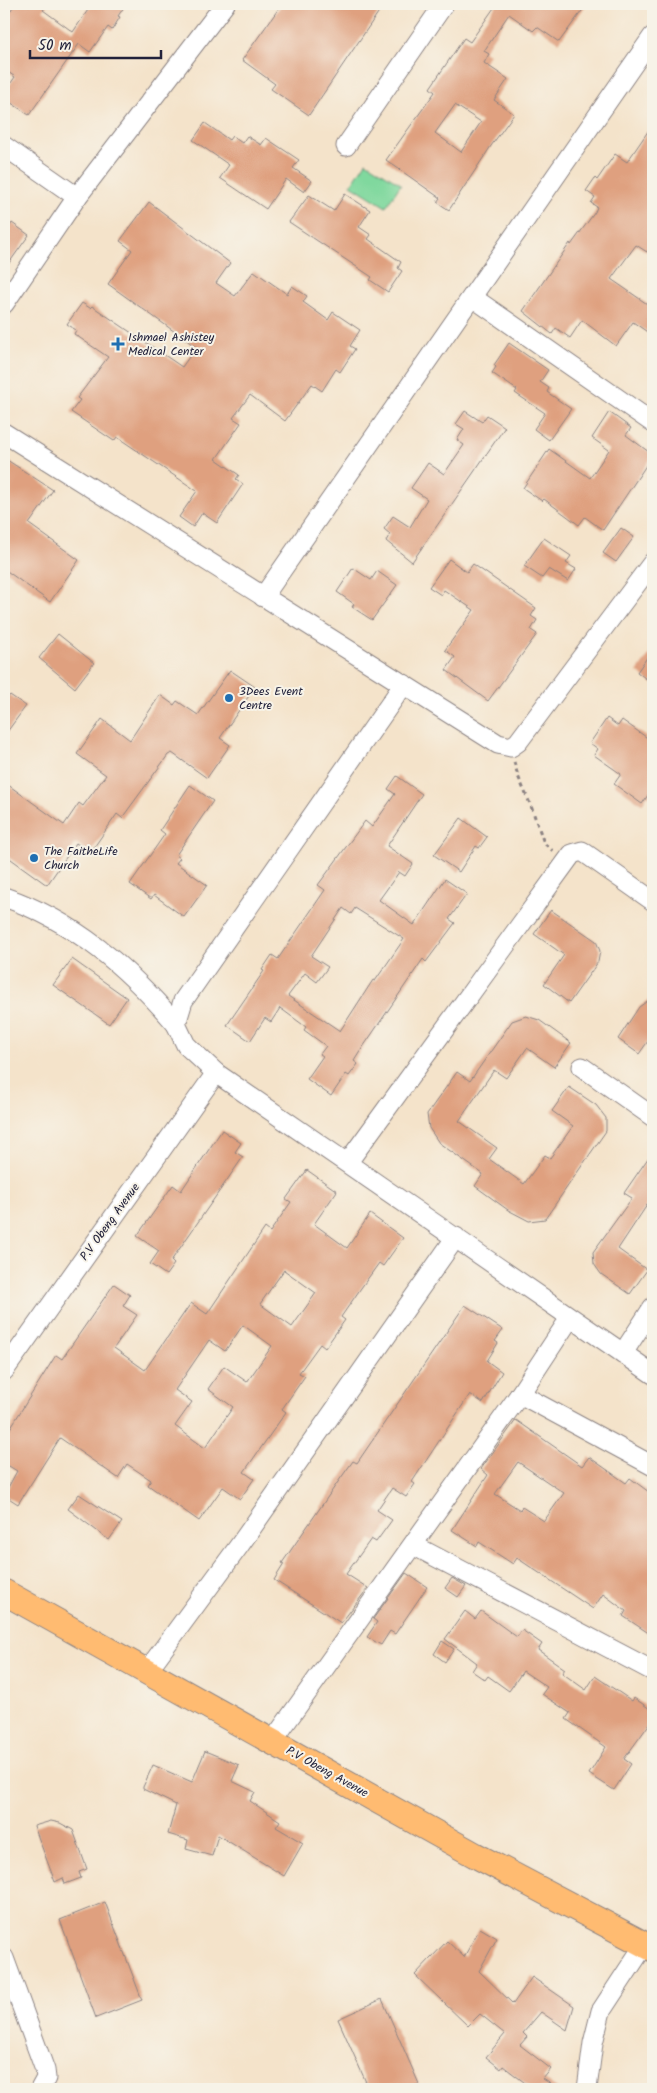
<svg xmlns="http://www.w3.org/2000/svg" width="657" height="2093" viewBox="0 0 657 2093" font-family="Kalam,sans-serif">
<style>
.green{fill:#80d89e;stroke:#517d6c}
.building{fill:#dfa07f;fill-rule:evenodd}
.lines{fill:none;stroke-linecap:round;stroke-linejoin:round}
.minor-casing{stroke:#8b8282;stroke-width:21}
.major-casing{stroke:#8b8282;stroke-width:27}
.path{stroke:#8b8282;stroke-width:3;stroke-dasharray:4 4;stroke-linecap:butt}
.minor{stroke:#fff;stroke-width:19}
.major{stroke:#ffbb71;stroke-width:25}
.poi-dot{fill:#1f6fb2;stroke:#f7f3e8;stroke-width:2}
.labels{text-anchor:middle;dominant-baseline:central;stroke-width:4;stroke-linejoin:round;paint-order:stroke}
.poi-label{font-size:12px;fill:#22223b;stroke:#f7f3e8;text-anchor:start}
.street-label{font-size:12px;fill:#22223b;stroke:#f7f3e8}
</style>
<rect width="100%" height="100%" fill="#f7f3e8"/>
<filter id="ink" filterUnits="userSpaceOnUse"><feTurbulence type="fractalNoise" baseFrequency=".02" numOctaves="2"/><feDisplacementMap in="SourceGraphic" scale="10" xChannelSelector="R" yChannelSelector="G"/><feConvolveMatrix kernelMatrix="1 2 1 2 8 2 1 2 1" color-interpolation-filters="sRGB"/></filter>
<filter id="wash" filterUnits="userSpaceOnUse"><feTurbulence type="fractalNoise" baseFrequency=".0096" numOctaves="4" result="noise"/><feDisplacementMap in="SourceGraphic" scale="20" xChannelSelector="R" yChannelSelector="G"/><feGaussianBlur stdDeviation="1.12" result="paint"/><feColorMatrix in="noise" values="0 0 0 0 0 0 0 0 0 0 0 0 0 0 0 0 0 1.4 0 .05"/><feComposite in="paint" operator="in"/></filter>
<g filter="url(#wash)">
<rect width="100%" height="100%" fill="#f4e3ca"/>
<!-- green -->
<path class="green" d="M366,162L401,184L386,207L351,185Z"/>
<g id="blocks">
<!-- building -->
<g class="building">
<path d="M15,4H48L43,10L73,32L92,4H126L118,16L120,17L112,30L108,27L90,52L79,44L29,115L4,98V93L15,77L4,69V20Z"/>
<path d="M282,4H371L380,10L309,115L271,89L275,84L242,60Z"/>
<path d="M494,4H587L559,42L537,27L533,31L509,14L484,51L489,54L484,63L508,79L494,100L514,114L491,146L449,210L437,202L440,198L386,160L435,92L430,88L464,38L470,42L496,5ZM455,105L481,122L461,152L435,133Z"/>
<path d="M205,123L229,140L232,136L242,143L247,136L261,145L266,138L299,160L293,168L312,181L304,192L286,179L266,209L220,178L229,165L193,140Z"/>
<path d="M653,124V243L647,252L636,245L611,279L653,308V336L633,322L616,346L582,320L570,338L556,328L552,334L523,311L570,243L571,245L595,212L597,207L591,203L595,197L586,191L595,178L597,180L615,154L627,162Z"/>
<path d="M345,194L370,210L359,227L371,235L368,239L401,262L398,268L402,271L388,292L370,280L372,277L289,222L309,195L334,211Z"/>
<path d="M149,202L230,263L216,283L235,296L254,271L287,294L292,286L307,296L303,302L328,320L333,312L360,330L350,346L355,349L340,372L336,369L322,391L312,384L285,421L250,395L233,418L241,423L216,459L239,475L236,479L243,484L217,523L202,513L193,527L179,517L197,491L117,437L114,441L71,412L80,400L77,398L108,357L74,334L76,330L67,324L82,303L90,308L92,306L182,367L196,347L108,284L132,250L120,241Z"/>
<path d="M12,223L29,235L4,270V235Z"/>
<path d="M509,343L548,370L540,382L549,388L547,392L571,409L549,440L534,429L545,413L515,393L517,390L492,373L496,367L494,365Z"/>
<path d="M465,411L482,422L487,415L505,427L412,562L386,541L390,534L384,529L393,516L410,527L427,499L411,488L428,463L444,474L464,445L457,440L464,429L456,424Z"/>
<path d="M609,412L631,428L626,435L653,455L603,530L585,517L579,525L544,499L542,501L523,488L549,449L590,478L609,450L592,438Z"/>
<path d="M4,458L53,490L29,524L79,560L50,602L4,569Z"/>
<path d="M621,528L634,537L616,562L603,553Z"/>
<path d="M544,538L571,556L566,563L576,569L568,581L549,569L542,578L524,566Z"/>
<path d="M449,559L467,572L473,564L536,608L531,616L537,620L531,630L537,634L488,701L446,670L455,657L445,650L474,610L444,590L441,595L429,587Z"/>
<path d="M353,568L371,580L377,571L397,585L372,620L352,607L354,604L337,592Z"/>
<path d="M58,634L94,663L75,688L39,658Z"/>
<path d="M653,649V684L637,672Z"/>
<path d="M230,670L255,687L220,738L230,745L207,778L172,753L168,755L122,818L117,814L90,853L76,843L47,885L4,854V782L64,825L79,803L83,806L106,775L77,754L102,719L130,740L160,695L174,705L177,701L198,715Z"/>
<path d="M10,695L26,706L4,736V702Z"/>
<path d="M607,718L618,726L622,720L653,742V799L648,795L642,804L614,784L621,774L594,755L598,749L590,743Z"/>
<path d="M397,776L422,794L387,846L413,864L405,876L399,872L379,900L414,925L445,879L467,894L449,919L455,923L426,962L423,959L359,1053L354,1061L358,1064L349,1076L346,1074L331,1096L307,1079L323,1056L320,1054L326,1046L304,1030L306,1027L280,1008L271,1022L265,1018L250,1041L227,1025L264,971L262,970L272,955L278,959L325,890L318,885L327,873L365,821L372,827L395,794L388,789ZM343,908L351,914L355,908L404,939L375,981L373,980L340,1031L288,996L305,973L317,982L328,967L311,956Z"/>
<path d="M190,785L213,801L176,855L180,858L176,863L207,885L184,917L154,895L151,899L130,884L165,834L160,830Z"/>
<path d="M461,818L487,837L479,848L476,846L459,872L434,855Z"/>
<path d="M551,910L596,941L600,951L598,962L569,1003L544,984L564,955L534,934Z"/>
<path d="M72,959L127,998L109,1024L53,985Z"/>
<path d="M653,997V1034L639,1054L618,1039L639,1007Z"/>
<path d="M526,1016L539,1020L571,1043L554,1067L527,1048L506,1078L494,1070L459,1121L497,1148L489,1159L524,1184L545,1155L550,1158L573,1126L552,1111L569,1087L596,1105L606,1118V1131L545,1219L529,1221L508,1210L475,1186L483,1174L439,1143L429,1128L427,1114L457,1072L470,1081L512,1021Z"/>
<path d="M222,1130L241,1143L235,1152L243,1157L171,1261L174,1264L166,1275L150,1264L159,1251L137,1236L173,1185L181,1191Z"/>
<path d="M653,1151V1196L618,1249L647,1270L630,1294L601,1274L594,1264L593,1252L632,1198L624,1193Z"/>
<path d="M307,1170L337,1191L314,1224L347,1248L370,1214L403,1238L383,1266L379,1263L361,1288L341,1317L345,1320L325,1348L320,1344L299,1373L305,1376L282,1409L286,1412L244,1472L254,1479L240,1499L223,1487L199,1521L148,1485L151,1480L127,1464L118,1478L60,1438L18,1504L4,1495L17,1471L4,1463V1438L56,1355L62,1359L114,1284L130,1295L123,1306L137,1315L114,1348L145,1370L191,1303L207,1314L265,1228L270,1232L291,1202L286,1199ZM284,1270L316,1293L292,1327L260,1304ZM243,1325L272,1346L247,1382L224,1366L208,1389L233,1407L205,1448L175,1426L192,1402L175,1390L209,1340L225,1351Z"/>
<path d="M465,1305L503,1330L495,1341L498,1343L487,1361L502,1372L483,1403L470,1394L412,1482L415,1484L406,1497L392,1488L377,1510L392,1520L376,1542L371,1539L346,1574L368,1588L341,1623L274,1580L284,1564L282,1563L338,1482L353,1461L357,1463Z"/>
<path d="M516,1420L582,1466L589,1457L626,1483L630,1478L653,1495V1636L623,1616L626,1611L603,1594L593,1609L517,1558L513,1564L479,1542L477,1546L452,1530L488,1475L481,1469ZM518,1462L564,1493L544,1521L522,1507L520,1510L495,1494Z"/>
<path d="M79,1494L122,1522L109,1540L68,1509Z"/>
<path d="M406,1573L427,1587L395,1634L390,1631L381,1645L367,1637L377,1622L373,1619Z"/>
<path d="M452,1578L466,1586L458,1597L445,1588Z"/>
<path d="M465,1611L475,1619L481,1611L517,1637L522,1630L542,1644L538,1650L565,1669L562,1673L586,1690L595,1676L632,1701L634,1698L653,1711V1719L624,1759L631,1764L614,1790L589,1774L606,1747L566,1719L570,1713L542,1694L547,1687L523,1671L509,1691L488,1676L485,1680L472,1671L477,1663L445,1639Z"/>
<path d="M442,1641L454,1649L445,1662L434,1654Z"/>
<path d="M205,1751L239,1765L232,1781L255,1792L250,1801L280,1821L276,1827L303,1843L284,1876L218,1835L212,1856L186,1849L188,1840L168,1834L176,1805L143,1789V1787L153,1765L192,1782Z"/>
<path d="M51,1821L60,1823L73,1830L87,1869L79,1872L81,1878L65,1884L63,1878L55,1882L34,1826Z"/>
<path d="M105,1902L142,2000L96,2018L60,1920Z"/>
<path d="M480,1928L497,1938L479,1971L513,2004L532,1977L574,2006L567,2030L541,2012L523,2033L527,2037L520,2045L551,2069L543,2079L559,2089H533L503,2066L501,2069L486,2057L505,2034L480,2014L468,2026L415,1975L447,1941L464,1957Z"/>
<path d="M382,1999L419,2084L407,2089H369L338,2019Z"/>
</g>
</g>
</g>
<g filter="url(#ink)">
<use href="#blocks" fill-opacity="0" stroke="#8b8282" stroke-width="1"/>
<g class="lines">
<!-- minor casing -->
<g class="minor-casing">
<g id="minor">
<path d="M4,146L77,197"/>
<path d="M346,146L444,4"/>
<path d="M472,297L653,423"/>
<path d="M4,304L77,197L225,4"/>
<path d="M4,433L498,744L511,747L518,742L653,562"/>
<path d="M263,597L653,36"/>
<path d="M404,684L183,1001L176,1024L186,1045L216,1073L653,1374"/>
<path d="M4,897C75,921 128,968 176,1024"/>
<path d="M582,1067L653,1117"/>
<path d="M348,1162L572,854L582,851L653,901"/>
<path d="M623,1353L653,1307"/>
<path d="M4,1371L216,1073"/>
<path d="M520,1394L653,1466"/>
<path d="M413,1545L653,1671"/>
<path d="M147,1671L239,1546L456,1237"/>
<path d="M272,1742L520,1394L570,1318"/>
<path d="M4,1958L45,2070L46,2078L40,2089"/>
<path d="M587,2089L593,2043L601,2011L645,1944"/>
</g>
</g>
<!-- major casing -->
<g class="major-casing">
<path id="major" d="M4,1592L475,1855L653,1949"/>
</g>
<!-- path -->
<path class="path" d="M514,762L518,776L531,806L544,843L553,851"/>
<!-- minor -->
<use href="#minor" class="minor"/>
<!-- major -->
<use href="#major" class="major"/>
</g>
</g>
<!-- markers -->
<g class="poi-dot">
<path d="M115.5 336.5h5v5h5v5h-5v5h-5v-5h-5v-5h5z"/>
<circle cx="229" cy="698" r="5"/>
<circle cx="34" cy="858" r="5"/>
</g>
<g class="labels">
<!-- poi labels -->
<g class="poi-label">
<text x="128" y="337">Ishmael Ashistey<tspan x="128" dy="14">Medical Center</tspan></text>
<text x="239" y="691">3Dees Event<tspan x="239" dy="14">Centre</tspan></text>
<text x="44" y="851">The FaitheLife<tspan x="44" dy="14">Church</tspan></text>
</g>
<!-- street labels -->
<g class="street-label">
<text transform="translate(110 1222) rotate(-54)">P.V Obeng Avenue</text>
<text transform="translate(327 1772) rotate(29)">P.V Obeng Avenue</text>
</g>
</g>
<!-- margin -->
<rect width="657" height="2093" fill="none" stroke="#f7f3e8" stroke-width="20"/>
<!-- scale -->
<path d="M30 50v8h131v-8" fill="none" stroke="#22223b" stroke-width="2.5"/>
<text x="38" y="50" font-size="15" fill="#22223b" stroke="#f7f3e8" stroke-width="4" paint-order="stroke">50 m</text>
</svg>
